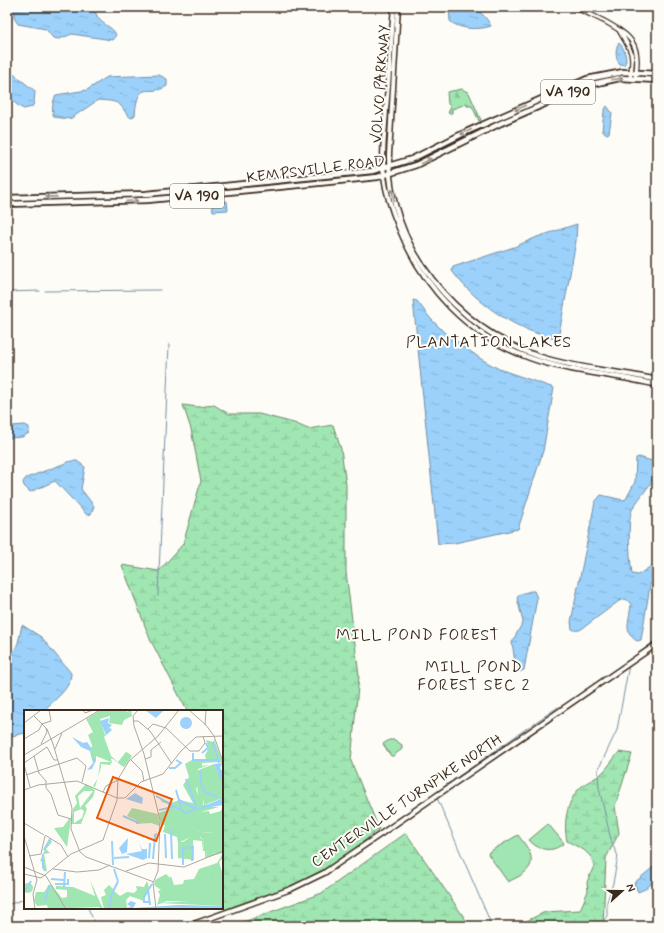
<svg xmlns="http://www.w3.org/2000/svg" width="664" height="933" viewBox="0 0 664 933" font-family="Mynerve,sans-serif">
<style>
.grass{fill:#a0e6b2;stroke:#6e8868}
.forest{fill:url(#forest-firs);stroke:#6e8868}
.wetland{fill:url(#wetland-marsh);stroke:#6e8868}
.water{fill:url(#water-ripples);stroke:#758ea2}
.lines{fill:none;stroke-linecap:round;stroke-linejoin:round}
.stream{stroke:#758ea2;stroke-width:1}
.tertiary-casing{stroke:#3b2a1e;stroke-width:6}
.secondary-casing{stroke:#3b2a1e;stroke-width:7}
.primary-casing{stroke:#3b2a1e;stroke-width:8}
.tertiary{stroke:#fdfcf7;stroke-width:3.5}
.secondary{stroke:#fdfcf7;stroke-width:4}
.primary{stroke:#fdfcf7;stroke-width:4.5}
.oneway{stroke:#9c938a}
.labels{text-anchor:middle;dominant-baseline:central;stroke-width:4;stroke-linejoin:round;paint-order:stroke}
.shield{fill:#fdfcf7;stroke:#75695f;stroke-width:1}
.shield-label{font-size:14px;font-weight:bold;fill:#3b2a1e}
.street-label{font-size:15px;fill:#3b2a1e;stroke:#fdfcf7}
.neighbourhood-label{font-size:16px;letter-spacing:1px;fill:#3b2a1e;stroke:#fdfcf7}
.inset-river{fill:none;stroke:#9bd1fa;stroke-width:2}
.inset-road{fill:none;stroke:#afa8a0;stroke-width:1}
.view{fill:#e8590c;fill-opacity:0.15;stroke:#e8590c;stroke-width:2}
.inset-edge{fill:none;stroke:#3b2a1e;stroke-width:2}
</style>
<defs>
<pattern id="forest-firs" width="22" height="20" patternUnits="userSpaceOnUse"><rect width="22" height="20" fill="#a0e6b2"/><path d="M5 1l3.5 6h-7zM16 11l3.5 6h-7z" fill="#8bc599"/></pattern>
<pattern id="wetland-marsh" width="20" height="14" patternUnits="userSpaceOnUse"><rect width="20" height="14" fill="#a0e6b2"/><path d="M1 5h8M5 5V1M11 12h8M15 12V8" fill="none" stroke="#8bc599"/></pattern>
<pattern id="water-ripples" width="26" height="14" patternUnits="userSpaceOnUse"><rect width="26" height="14" fill="#9bd1fa"/><path d="M2 4q2-2 4 0t4 0M15 11q2-2 4 0t4 0" fill="none" stroke="#86b4d6"/></pattern>
</defs>
<rect width="100%" height="100%" fill="#fdfcf7"/>
<filter id="ink" filterUnits="userSpaceOnUse"><feTurbulence type="fractalNoise" baseFrequency=".025" numOctaves="2"/><feDisplacementMap in="SourceGraphic" scale="8" xChannelSelector="R" yChannelSelector="G"/><feConvolveMatrix kernelMatrix="1 2 1 2 8 2 1 2 1" color-interpolation-filters="sRGB"/></filter>
<g filter="url(#ink)">
<!-- grass -->
<g class="grass">
<path d="M389,740H395L402,745V749L393,756H391L383,744Z"/>
<path d="M548,824L564,843C553,853 539,851 529,840Z"/>
<path d="M518,835C526,846 540,861 524,873C519,877 513,879 508,882L488,854L489,852Z"/>
</g>
<!-- forest -->
<path class="forest" d="M462,89L469,93L481,120L479,121L472,106H467L466,104L452,109V113H448L451,107L448,104L447,92Z"/>
<!-- wetland -->
<g class="wetland">
<path d="M183,405L198,407L214,405L229,414H259L294,423L308,429L333,425L341,449L346,485V572L359,676L351,761L379,829L338,862L291,887L225,910L222,902V711H187L150,639L122,565L159,571L183,544L201,481L191,429Z"/>
<path d="M619,752L632,754L615,806L619,833L606,858L603,926H516L545,912L580,910L588,891L587,882L594,866L591,857L584,850L567,841C563,822 567,799 582,786C588,781 595,779 601,774C608,768 613,759 619,752Z"/>
<path d="M406,833L470,926H240L238,924L322,893Z"/>
</g>
<!-- water -->
<g class="water">
<path d="M14,7H94C98,27 112,24 116,35L112,40L72,34L59,39L53,38L46,29L18,24L14,18Z"/>
<path d="M449,7C470,7 479,5 491,26C480,30 459,30 450,21Z"/>
<path d="M619,43C624,47 626,55 626,61L624,65L620,64C615,60 615,48 619,43Z"/>
<path d="M7,69L35,91L34,103L32,107L24,109C7,102 7,84 7,69Z"/>
<path d="M159,75L167,79V86C149,98 138,77 135,115L132,118C126,116 125,110 121,106C116,100 106,101 98,100L70,119L54,117C51,111 53,100 56,95L87,90L107,77Z"/>
<path d="M607,106L612,113L609,133L607,134L602,131L604,111Z"/>
<path d="M227,201L228,210L213,211L212,203Z"/>
<path d="M577,224L576,241L559,334L555,339C514,329 477,304 452,271L453,267L514,247L537,237Z"/>
<path d="M413,300L417,301L430,318L445,333L481,359L499,369L554,388L543,451L518,529L455,543L438,544Z"/>
<path d="M7,422L12,426L25,425L29,427V433L22,437L9,438L7,437Z"/>
<path d="M639,457L652,461L657,467C655,483 639,496 632,510C627,521 630,561 632,574L638,575L651,566L653,568L641,640L637,641C622,632 630,619 631,604L626,599L619,601L583,628C579,631 576,631 572,629L571,622L595,502L601,495L623,500L626,499L635,482L636,458Z"/>
<path d="M71,461H77L85,467L81,489L94,506L91,514L87,515L55,481L30,492L24,486L23,482L26,478Z"/>
<path d="M531,591H534L537,598L524,670L519,672L516,669L512,642L523,622L517,598L520,594Z"/>
<path d="M22,625L41,637L71,673C71,689 54,700 43,711H25V733L7,737V659L14,651L18,643Z"/>
<path d="M657,864V879L645,889L638,892L634,883Z"/>
</g>
<g class="lines">
<!-- stream -->
<g class="stream">
<path d="M45,291L160,290"/>
<path d="M7,292L40,291"/>
<path d="M158,596L169,344"/>
<path d="M630,660L657,639"/>
<path d="M533,724L558,707"/>
<path d="M479,762L530,726"/>
<path d="M453,780L475,765"/>
<path d="M435,794L450,782"/>
<path d="M437,798L492,926"/>
<path d="M7,905L25,899"/>
<path d="M88,908L92,917"/>
<path d="M94,920L96,926"/>
<path d="M599,926L607,916V902L613,883L618,856L612,844L599,788L598,770L617,730L629,665"/>
</g>
<!-- tertiary casing -->
<g class="tertiary-casing">
<g id="tertiary">
<path d="M572,7C583,10 593,16 604,21C631,36 642,44 635,78"/>
<path d="M619,30C631,51 635,52 630,78"/>
</g>
</g>
<!-- secondary casing -->
<g class="secondary-casing">
<g id="secondary">
<path d="M394,7C391,41 389,75 386,110C385,131 381,154 384,176C386,194 392,211 399,228C423,288 468,336 530,358C571,373 615,374 657,385"/>
<path d="M398,7L389,154C387,245 456,330 541,357C578,369 619,371 657,380"/>
<path d="M188,926L291,889L324,873L657,644"/>
</g>
</g>
<!-- primary casing -->
<g class="primary-casing">
<g id="primary">
<path d="M7,198L146,194L372,171L412,159L466,132L587,79L623,72L657,74"/>
<path d="M7,204L148,200L378,177L416,165L501,123L588,85L620,78L657,80"/>
</g>
</g>
<!-- tertiary -->
<use href="#tertiary" class="tertiary"/>
<!-- secondary -->
<use href="#secondary" class="secondary"/>
<!-- primary -->
<use href="#primary" class="primary"/>
</g>
<!-- one-way arrows -->
<defs><path id="oneway-shaft" d="M-6 0H5M1.5-3L5.5 0L1.5 3" fill="none" stroke-width="1.6" stroke-linecap="round" stroke-linejoin="round"/></defs>
<g class="oneway">
<use href="#oneway-shaft" transform="translate(617 79) rotate(-6)"/>
<use href="#oneway-shaft" transform="translate(520 108) rotate(155)"/>
<use href="#oneway-shaft" transform="translate(466 132) rotate(155)"/>
<use href="#oneway-shaft" transform="translate(426 161) rotate(-25)"/>
<use href="#oneway-shaft" transform="translate(393 195) rotate(-103)"/>
<use href="#oneway-shaft" transform="translate(51 197) rotate(179)"/>
<use href="#oneway-shaft" transform="translate(132 201) rotate(-3)"/>
</g>
</g>
<g class="labels">
<!-- shield labels -->
<g class="shield">
<rect x="541" y="80" width="54" height="24" rx="3"/>
<rect x="170" y="184" width="54" height="24" rx="3"/>
</g>
<g class="shield-label">
<text x="568" y="92">VA 190</text>
<text x="197" y="196">VA 190</text>
</g>
<!-- street labels -->
<g class="street-label">
<text transform="translate(381 84) rotate(-86)">VOLVO PARKWAY</text>
<text transform="translate(316 170) rotate(-7)">KEMPSVILLE ROAD</text>
<text transform="translate(407 801) rotate(-34)">CENTERVILLE TURNPIKE NORTH</text>
</g>
<!-- neighbourhood labels -->
<g class="neighbourhood-label">
<text x="489" y="342">PLANTATION LAKES</text>
<text x="418" y="635">MILL POND FOREST</text>
<text x="474" y="667">MILL POND<tspan x="474" dy="18">FOREST SEC 2</tspan></text>
</g>
</g>
<!-- overview -->
<g transform="translate(24 710)">
<rect width="199" height="199" fill="#fdfcf7"/>
<path d="M69,35L86,46L88,52L86,55L77,54V57L71,77L69,76L74,68L76,52H87L72,46V50L71,53L69,52L71,51L68,49L66,39ZM190,54L199,72V88L179,89L174,85L172,61ZM62,74L71,80L69,87L61,96L63,99L57,114H47L49,99L53,93L51,86ZM60,81H69L56,98L54,86ZM57,99L60,101L58,108L50,113V102Z" fill="#a0e6b2" fill-rule="evenodd"/>
<path d="M77,0H100L106,3L102,0H107L108,6L100,10L98,15L85,13L86,6L76,9L81,25L88,19L85,18H87L88,19L80,27L87,46L94,52L102,42L107,45L100,57L89,49L74,45L68,35L64,25L69,22L62,9ZM190,63L193,71L190,79L194,86L199,88L180,95L179,89L186,88L185,83L178,80L183,71L180,67ZM175,121L176,123L191,122L176,127L180,132L179,140H182V145L191,143L196,135L199,137V148L195,152L199,165L195,169L190,167L191,160L184,156L193,153L199,143L181,148V141H179L178,131L169,130L170,150L154,148V132H159ZM26,128L28,132L22,139L26,143L20,144L23,162L18,157L19,152L16,151ZM181,190L199,192V196L135,193Z" fill="#a0e6b2"/>
<path d="M190,29L199,53V63L197,52L178,53V56L185,55L174,59L175,74L172,79L174,85L186,88L179,89V95L188,94L180,97H195L177,102L185,101L186,104L197,101L198,98L199,137L197,140L196,135L193,142L183,146L181,140L179,141L180,132L176,126L190,122L176,123L175,121L171,125L154,133L153,127L139,122L141,115H137L135,103L146,99L144,94L138,92L135,87L147,93L155,90L169,93L159,75L165,67L161,54L168,50L182,49L181,45L185,38L182,30L189,32ZM108,98L134,104L136,116L127,113L112,114V110L103,106ZM184,156L191,159V168L199,165V192L143,191L133,195L136,185L134,181L137,180L130,175L131,170L142,164L146,168L147,166L150,175L159,174L160,170L170,169L175,159ZM66,170L79,199L74,197L24,199L23,195L13,196L10,191L12,182H20L26,174L38,188L43,187V180L32,179V176L49,177L71,186ZM123,171L125,177L120,191L106,186L102,190L103,198L80,199L77,187L82,185L80,180L85,175L89,179L95,172L90,181L96,186L103,182L110,183L113,180L112,176L120,177ZM-1 178a5 5 0 1 1 10 0a5 5 0 1 1-10 0Z" fill="#a0e6b2"/>
<path d="M102,42L108,46L100,57L94,53ZM45,109H47L43,137L30,118L39,117Z" fill="#a0e6b2"/>
<path d="M121,0H140L132,8ZM156 13a6 6 0 1 1 12 0a6 6 0 1 1-12 0ZM85,8L84,13L88,15L85,18L88,20L82,25L76,11ZM48,27L59,33L63,32L68,39H66L68,44V48L72,50L68,59L63,60L69,53L66,41L57,37ZM198,53L196,58L199,62V75L190,54ZM111,83L119,88L118,94L102,89ZM195,87L199,88V95L170,100L197,89ZM104,128L103,142L98,144L95,138ZM115,133L118,139H123V148L119,150L102,144L118,141ZM107,191L112,193L109,198L155,195L199,196V198L93,199L107,197L103,194Z" fill="#9bd1fa"/>
<path class="inset-river" d="M189,32L195,53M169,43V50H195M178,43L184,38L182,33M145,58H151L157,53L152,50M176,61L178,77M162,69L173,99M179,78L181,82L194,87M152,80L158,101M132,86L162,103L170,100M155,90L172,99M135,100L149,97M99,106L115,113M147,120L148,149M141,124L142,148M88,131L89,155M20,140L26,129M19,144V157L21,161M90,148L105,147M125,148L126,133M129,149L131,125L133,124M159,155V138L169,137L168,151M90,159L94,171M27,169L40,170M31,174H44V169M40,177L41,162M124,180L126,195M0,183L7,171M21,191L25,175M126,192H120V187L128,174M85,199L87,186L94,171"/>
<path class="inset-road" d="M59,0L61,3L69,0M114,0L109,6L110,16L120,44L136,110L134,161L129,173L132,199M165,0L182,15L190,26L199,52M10,6L23,19L29,34L48,98L47,119L56,142L62,147L130,172M109,11H114L126,21L148,54M0,13L17,0M18,14L27,11L25,0M181,15L182,0M141,17L166,41H175L181,33L179,26M124,19L129,14L142,18M0,29L15,20L18,14M17,34L23,22L22,18M31,39L38,23M0,45L76,0M10,46L15,63M106,49L118,61L120,71M121,49L127,47V40L137,32M0,53L23,37L30,50H34M0,54L6,77M14,62L22,71V78L27,84L34,105L47,109M2,65L53,48L62,56L58,72M0,80L14,75L53,71L93,88H101L117,72L139,64L157,41L172,27L199,26M79,82L82,76L94,70M0,113L20,125M21,125L37,135L44,147M0,126L13,170L9,184L11,199M5,146L17,144L21,126M134,154L160,157L199,141M0,157L22,166L42,199M29,159L53,162L75,160L86,155M102,161L125,153L134,154M0,164L17,168L47,144L79,130L93,90L94,69L105,51L134,26L155,0"/>
<path class="view" d="M89,67L148,89L132,131L73,108Z"/>
<rect width="199" height="199" class="inset-edge"/>
</g>
<!-- margin -->
<rect width="664" height="933" fill="none" stroke="#fdfcf7" stroke-width="24"/>
<rect x="12" y="12" width="640" height="909" fill="none" stroke="#3b2a1e" stroke-width="1.5" filter="url(#ink)"/>
<!-- north arrow -->
<g transform="translate(622 891) rotate(69)" stroke="#fdfcf7" stroke-width="3" paint-order="stroke">
<path d="M0-3L7 15L0 10L-7 15Z" fill="#3b2a1e"/>
<text y="-6" font-size="11" font-weight="bold" text-anchor="middle" fill="#3b2a1e">N</text>
</g>
</svg>
